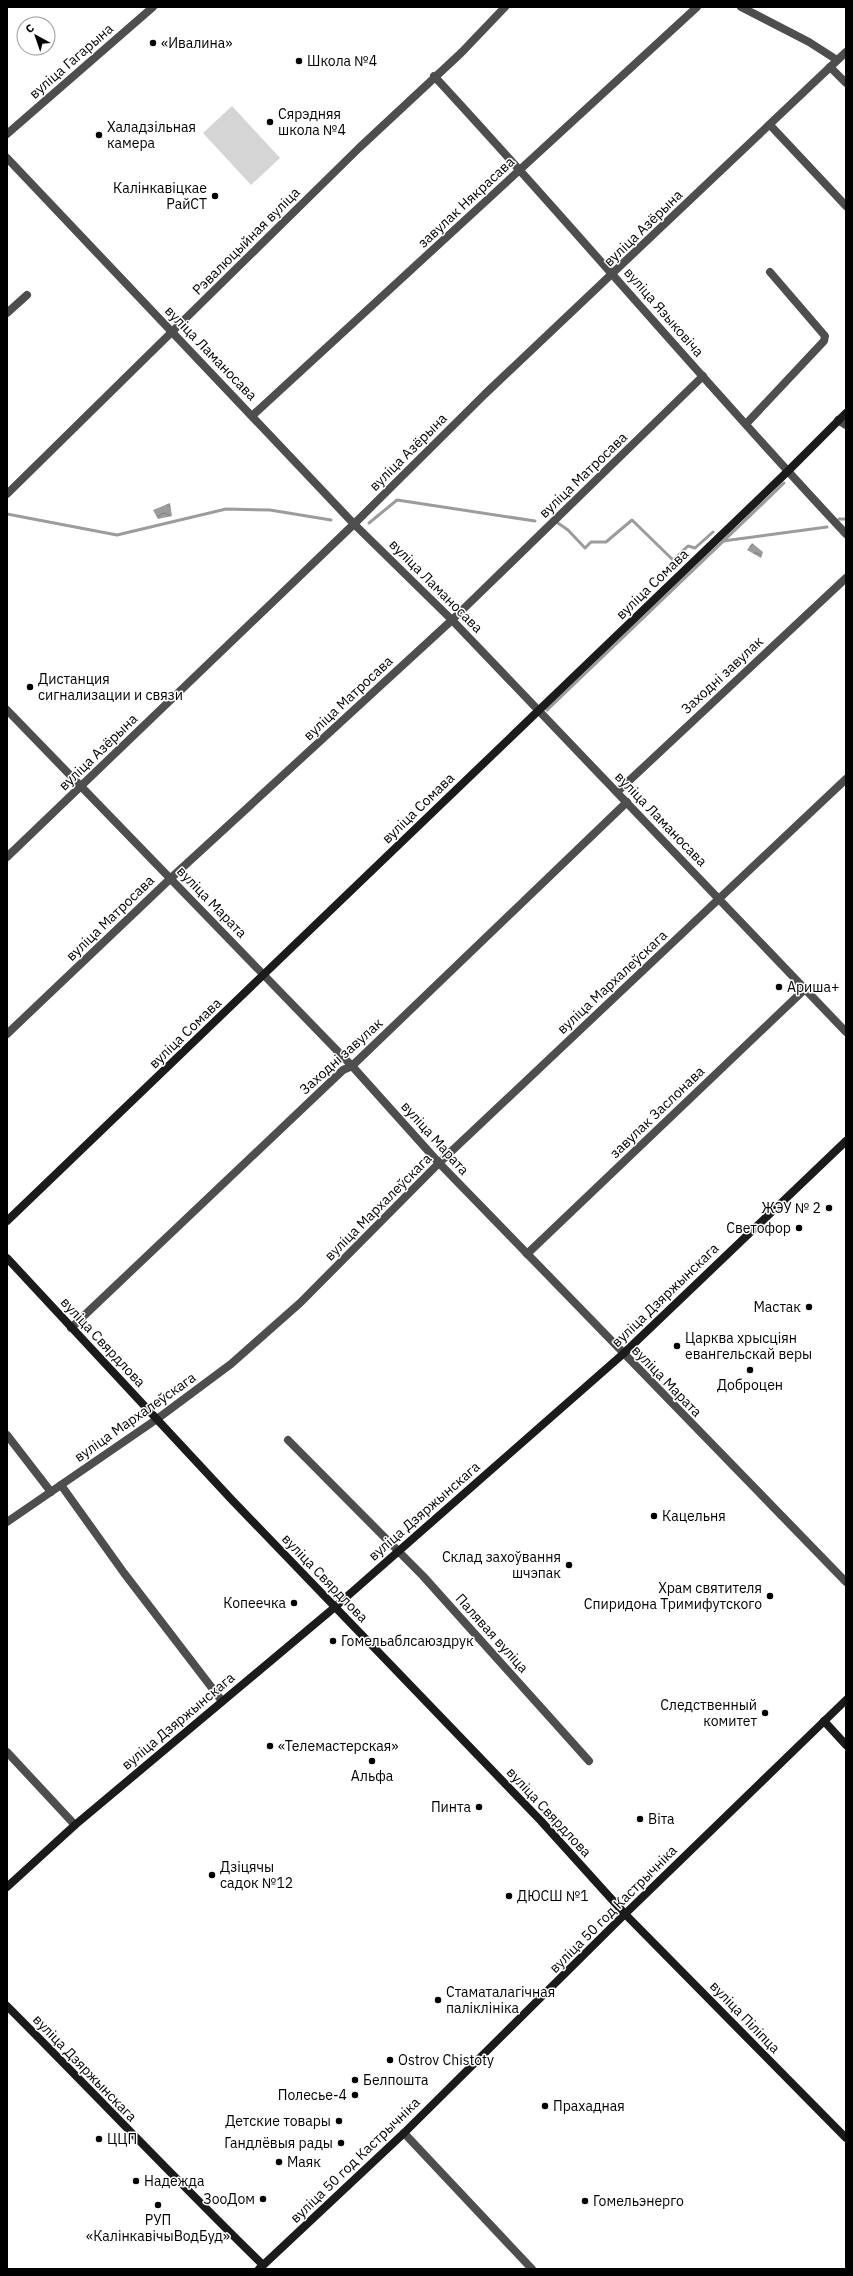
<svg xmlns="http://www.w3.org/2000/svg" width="853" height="2276" viewBox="0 0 853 2276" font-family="'IBM Plex Sans',sans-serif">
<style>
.pitch{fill:#d5d5d5}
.water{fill:url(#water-waves)}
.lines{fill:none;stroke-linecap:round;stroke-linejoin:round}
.stream{stroke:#9c9c9c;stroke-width:3}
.street{stroke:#4e4e4e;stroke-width:8}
.secondary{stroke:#1b1b1b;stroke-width:8}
.poi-dot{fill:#000;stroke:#fff;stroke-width:1.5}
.labels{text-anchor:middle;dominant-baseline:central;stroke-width:3;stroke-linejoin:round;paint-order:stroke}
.poi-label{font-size:14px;fill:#000;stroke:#fff;text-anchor:start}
.street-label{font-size:14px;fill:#000;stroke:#fff}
</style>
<defs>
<pattern id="water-waves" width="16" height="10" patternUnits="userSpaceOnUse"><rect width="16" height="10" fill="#9c9c9c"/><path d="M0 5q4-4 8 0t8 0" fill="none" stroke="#7d7d7d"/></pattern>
</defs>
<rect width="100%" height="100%" fill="#fff"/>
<!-- pitch -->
<path class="pitch" d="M232,106L280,158L251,185L203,133Z"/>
<!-- water -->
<g class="water">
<path d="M170,503L172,516L158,519L153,510Z"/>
<path d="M752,543L763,552L761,558L747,550Z"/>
</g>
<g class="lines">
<!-- stream -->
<g class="stream">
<path d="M7,514L117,535L226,509L270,510L331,520"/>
<path d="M839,519H846"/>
<path d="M555,521L568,530L585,548L591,542H606L632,520L673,560L688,546L695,548L713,532"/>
<path d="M369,523L397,500L535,521"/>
<path d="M723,541L827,527"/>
<path d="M547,710L784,483"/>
</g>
<!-- street -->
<g class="street">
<path d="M741,7L809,42L837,60"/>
<path d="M830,67L846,83"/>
<path d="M434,76C574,227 705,384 846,534"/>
<path d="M770,125L846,206"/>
<path d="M7,134L153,7"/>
<path d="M7,158L354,524L452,620L846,1032"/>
<path d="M7,313L27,295"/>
<path d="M253,415L697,7"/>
<path d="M838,420L846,425"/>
<path d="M746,424L824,341L825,336L770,272"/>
<path d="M7,494L359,148L461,53L505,7"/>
<path d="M7,710L352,1066L439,1163L846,1582"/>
<path d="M617,792L846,578"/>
<path d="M7,857L354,524L485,394L846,52"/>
<path d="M7,1034L171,878L452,620L703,376"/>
<path d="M527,1254L805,989"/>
<path d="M71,1328L343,1070L352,1066L627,802"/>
<path d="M7,1435L51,1492"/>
<path d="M288,1440L423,1576L589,1761"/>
<path d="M61,1485L124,1573L222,1701"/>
<path d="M7,1522L157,1419L231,1364L300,1303L439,1163L846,779"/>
<path d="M7,1752L75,1825"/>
<path d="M404,2133L532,2269"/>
</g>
<!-- secondary -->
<g class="secondary">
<path d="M7,1221L787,472L846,413"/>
<path d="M7,1258L232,1500L541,1821L625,1914L846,2138"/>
<path d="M824,1721L846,1745"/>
<path d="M7,1887L75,1825L335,1607L623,1354L846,1141"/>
<path d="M7,2006C93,2092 176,2180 263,2265"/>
<path d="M259,2269L404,2133L625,1914L846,1700"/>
</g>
</g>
<!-- markers -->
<g class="poi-dot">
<circle cx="153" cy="43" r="4"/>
<circle cx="299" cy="61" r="4"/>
<circle cx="270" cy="122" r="4"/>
<circle cx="99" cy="135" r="4"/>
<circle cx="215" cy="196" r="4"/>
<circle cx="30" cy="687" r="4"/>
<circle cx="779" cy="987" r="4"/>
<circle cx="829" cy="1208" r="4"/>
<circle cx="799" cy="1228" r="4"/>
<circle cx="809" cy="1307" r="4"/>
<circle cx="677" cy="1346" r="4"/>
<circle cx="750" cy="1370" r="4"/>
<circle cx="654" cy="1516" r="4"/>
<circle cx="569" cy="1565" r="4"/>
<circle cx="770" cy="1596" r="4"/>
<circle cx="294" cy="1603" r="4"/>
<circle cx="333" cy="1641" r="4"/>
<circle cx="765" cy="1713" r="4"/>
<circle cx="270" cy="1746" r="4"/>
<circle cx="372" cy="1761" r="4"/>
<circle cx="479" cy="1807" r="4"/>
<circle cx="640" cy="1819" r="4"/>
<circle cx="212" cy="1875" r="4"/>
<circle cx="509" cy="1896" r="4"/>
<circle cx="438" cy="2000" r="4"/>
<circle cx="390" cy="2060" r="4"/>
<circle cx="355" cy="2080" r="4"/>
<circle cx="355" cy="2095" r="4"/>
<circle cx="545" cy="2106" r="4"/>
<circle cx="339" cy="2121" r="4"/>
<circle cx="99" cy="2139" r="4"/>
<circle cx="341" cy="2143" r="4"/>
<circle cx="279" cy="2162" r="4"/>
<circle cx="136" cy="2181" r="4"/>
<circle cx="263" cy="2199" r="4"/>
<circle cx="585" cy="2201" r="4"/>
<circle cx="158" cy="2205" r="4"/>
</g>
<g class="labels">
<!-- poi labels -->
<g class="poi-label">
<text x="161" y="43">«Ивалина»</text>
<text x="307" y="61">Школа №4</text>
<text x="278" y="114">Сярэдняя<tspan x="278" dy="16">школа №4</tspan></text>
<text x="107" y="127">Халадзільная<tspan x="107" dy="16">камера</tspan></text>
<text x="207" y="188" text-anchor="end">Калінкавіцкае<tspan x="207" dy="16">РайСТ</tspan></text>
<text x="38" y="679">Дистанция<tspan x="38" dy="16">сигнализации и связи</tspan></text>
<text x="787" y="987">Ариша+</text>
<text x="821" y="1208" text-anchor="end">ЖЭУ № 2</text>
<text x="791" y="1228" text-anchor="end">Светофор</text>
<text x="801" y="1307" text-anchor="end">Мастак</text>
<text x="685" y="1338">Царква хрысціян<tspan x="685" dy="16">евангельскай веры</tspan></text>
<text x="750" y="1385" text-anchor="middle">Доброцен</text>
<text x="662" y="1516">Кацельня</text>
<text x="561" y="1557" text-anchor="end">Склад захоўвання<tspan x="561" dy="16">шчэпак</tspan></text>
<text x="762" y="1588" text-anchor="end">Храм святителя<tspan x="762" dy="16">Спиридона Тримифутского</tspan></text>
<text x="286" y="1603" text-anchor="end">Копеечка</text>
<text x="341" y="1641">Гомельаблсаюздрук</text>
<text x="757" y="1705" text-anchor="end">Следственный<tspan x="757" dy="16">комитет</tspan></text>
<text x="278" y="1746">«Телемастерская»</text>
<text x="372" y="1776" text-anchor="middle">Альфа</text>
<text x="471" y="1807" text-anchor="end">Пинта</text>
<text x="648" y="1819">Віта</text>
<text x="220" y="1867">Дзіцячы<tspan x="220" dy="16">садок №12</tspan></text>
<text x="517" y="1896">ДЮСШ №1</text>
<text x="446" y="1992">Стаматалагічная<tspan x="446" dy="16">паліклініка</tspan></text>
<text x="398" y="2060">Ostrov Chistoty</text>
<text x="363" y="2080">Белпошта</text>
<text x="347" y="2095" text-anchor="end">Полесье-4</text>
<text x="553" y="2106">Прахадная</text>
<text x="331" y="2121" text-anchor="end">Детские товары</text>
<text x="107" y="2139">ЦЦП</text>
<text x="333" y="2143" text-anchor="end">Гандлёвыя рады</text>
<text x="287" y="2162">Маяк</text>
<text x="144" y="2181">Надежда</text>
<text x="255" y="2199" text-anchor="end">ЗооДом</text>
<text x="593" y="2201">Гомельэнерго</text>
<text x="158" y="2220" text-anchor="middle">РУП<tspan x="158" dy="16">«КалінкавічыВодБуд»</tspan></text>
</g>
<!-- street labels -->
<g class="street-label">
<text transform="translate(71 61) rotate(-41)">вуліца Гагарына</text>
<text transform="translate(466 202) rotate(-43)">завулак Някрасава</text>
<text transform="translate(643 228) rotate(-44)">вуліца Азёрына</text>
<text transform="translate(246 241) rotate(-45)">Рэвалюцыйная вуліца</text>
<text transform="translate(664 312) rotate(49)">вуліца Языковіча</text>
<text transform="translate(211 353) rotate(46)">вуліца Ламаносава</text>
<text transform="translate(408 452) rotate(-45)">вуліца Азёрына</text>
<text transform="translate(583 475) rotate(-44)">вуліца Матросава</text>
<text transform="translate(652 584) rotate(-44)">вуліца Сомава</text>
<text transform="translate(436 586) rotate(45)">вуліца Ламаносава</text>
<text transform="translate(722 675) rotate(-43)">Заходні завулак</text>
<text transform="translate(348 698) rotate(-43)">вуліца Матросава</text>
<text transform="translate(98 752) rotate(-44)">вуліца Азёрына</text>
<text transform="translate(418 808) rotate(-44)">вуліца Сомава</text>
<text transform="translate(661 819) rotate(46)">вуліца Ламаносава</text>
<text transform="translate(212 902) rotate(46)">вуліца Марата</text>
<text transform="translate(110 918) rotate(-44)">вуліца Матросава</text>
<text transform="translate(612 982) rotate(-43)">вуліца Мархалеўскага</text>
<text transform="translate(185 1033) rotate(-44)">вуліца Сомава</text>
<text transform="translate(341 1056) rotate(-42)">Заходні завулак</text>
<text transform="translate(657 1112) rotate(-44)">завулак Заслонава</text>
<text transform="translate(435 1138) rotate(48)">вуліца Марата</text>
<text transform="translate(378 1207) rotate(-45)">вуліца Мархалеўскага</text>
<text transform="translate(665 1295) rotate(-44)">вуліца Дзяржынскага</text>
<text transform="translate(103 1342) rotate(47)">вуліца Свярдлова</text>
<text transform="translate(667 1381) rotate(46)">вуліца Марата</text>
<text transform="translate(135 1417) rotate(-35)">вуліца Мархалеўскага</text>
<text transform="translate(424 1511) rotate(-41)">вуліца Дзяржынскага</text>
<text transform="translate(325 1578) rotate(46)">вуліца Свярдлова</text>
<text transform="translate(492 1633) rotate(48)">Палявая вуліца</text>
<text transform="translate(178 1721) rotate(-40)">вуліца Дзяржынскага</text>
<text transform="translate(549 1812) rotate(47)">вуліца Свярдлова</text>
<text transform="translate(613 1909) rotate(-45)">вуліца 50 год Кастрычніка</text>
<text transform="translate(745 2017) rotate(46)">вуліца Піліпца</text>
<text transform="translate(85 2068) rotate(46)">вуліца Дзяржынскага</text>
<text transform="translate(355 2160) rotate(-44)">вуліца 50 год Кастрычніка</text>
</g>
</g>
<!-- border -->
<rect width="853" height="2276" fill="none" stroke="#000000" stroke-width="16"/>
<!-- north arrow -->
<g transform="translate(36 36) rotate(320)"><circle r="19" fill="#ffffff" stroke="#999999"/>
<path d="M0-3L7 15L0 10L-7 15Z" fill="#000000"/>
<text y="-6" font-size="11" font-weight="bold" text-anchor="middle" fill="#000000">С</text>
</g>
</svg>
